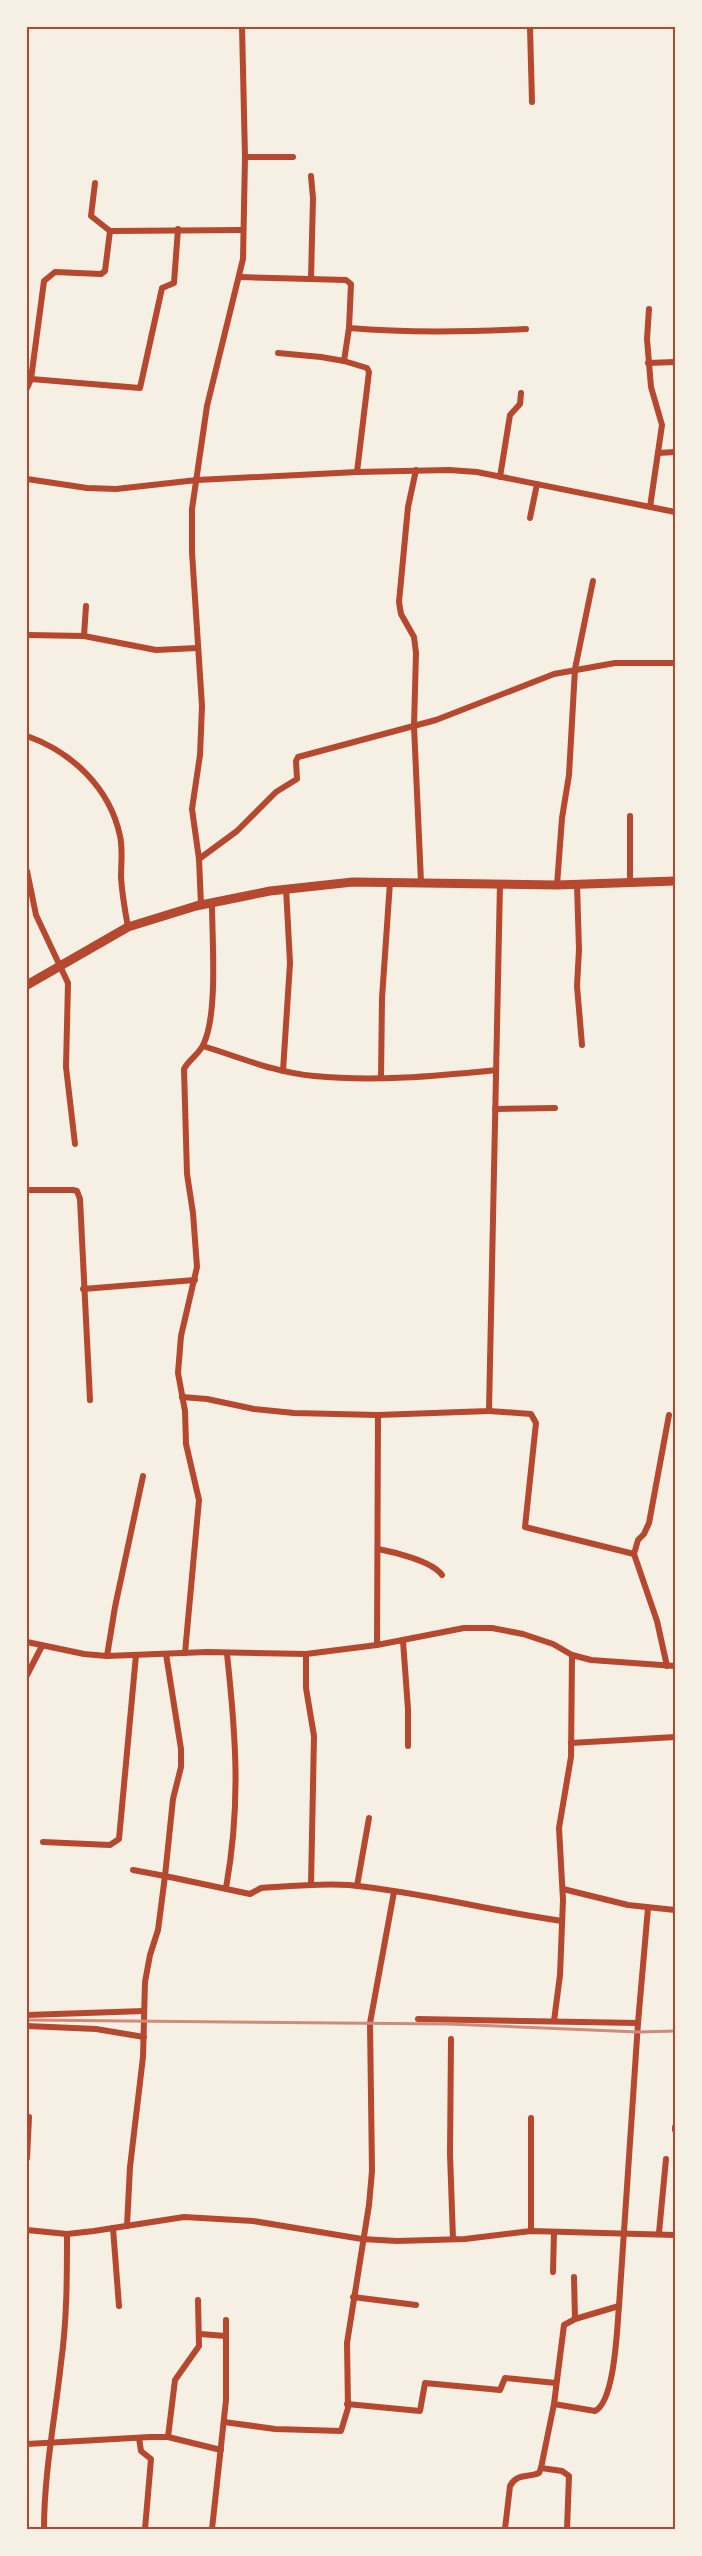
<svg xmlns="http://www.w3.org/2000/svg" width="702" height="2556" viewBox="0 0 702 2556" font-family="'Titillium Web',sans-serif">
<style>
.lines{fill:none;stroke-linecap:round;stroke-linejoin:round}
.minor{stroke:#b5482f;stroke-width:6}
.secondary{stroke:#b5482f;stroke-width:9}
.rail{stroke:#cf8b77;stroke-width:3}
.neatline{fill:none;stroke:#b5482f;stroke-width:2}
</style>
<rect width="100%" height="100%" fill="#f6efe4"/>
<g class="lines">
<!-- minor -->
<g class="minor">
<path d="M530,27L532,102"/>
<path d="M245,157H293"/>
<path d="M95,183L91,216L110,231"/>
<path d="M240,277L346,280L351,284L349,328L344,361L367,368L369,372L357,472"/>
<path d="M311,279L313,198L311,176"/>
<path d="M649,309L647,339L651,387L662,425L650,507"/>
<path d="M349,328C408,333 467,332 526,329"/>
<path d="M278,353L321,357L344,361"/>
<path d="M648,363L675,362"/>
<path d="M31,379L140,388L162,288L174,283L178,229"/>
<path d="M27,388L31,379L44,281L55,272L101,274L105,271L110,231L243,230"/>
<path d="M658,453L675,452"/>
<path d="M416,470L408,507L399,602L401,614L414,637L416,653L414,726L421,882"/>
<path d="M500,477L510,415L520,404L521,393"/>
<path d="M27,479L87,488L116,489L197,480L357,472L449,470L477,472L675,512"/>
<path d="M530,518L537,484"/>
<path d="M27,635L84,636L156,650L197,648"/>
<path d="M84,636L86,606"/>
<path d="M27,736C72,752 110,788 120,836C123,849 121,864 121,877C122,894 125,911 128,927"/>
<path d="M630,816V882"/>
<path d="M199,859L237,831L276,792L297,779L296,761L298,757L436,720L554,674L615,663H675"/>
<path d="M27,871L36,915L68,983L66,1067L75,1144"/>
<path d="M577,884L579,950L577,986L582,1045"/>
<path d="M557,885L562,818L569,775L575,669L593,581"/>
<path d="M201,905L199,859L192,809L200,755L202,706L192,552V509L207,406L243,259L245,157L242,27"/>
<path d="M203,1046C239,1057 276,1073 314,1076C375,1082 435,1076 496,1070"/>
<path d="M283,1071L290,963L286,888"/>
<path d="M381,1078L382,998L390,882"/>
<path d="M495,1109L555,1108"/>
<path d="M27,1190H73L77,1191L80,1199L90,1400"/>
<path d="M83,1289L195,1280"/>
<path d="M182,1397L207,1399L254,1409L294,1413L378,1415L489,1411L500,883"/>
<path d="M489,1411L531,1414L536,1423L525,1527L634,1554"/>
<path d="M378,1549C394,1552 432,1561 442,1575"/>
<path d="M403,1641L408,1709V1746"/>
<path d="M27,1642L84,1654L107,1656L207,1652L306,1654L377,1645L464,1628H492L523,1634L553,1644L572,1655L591,1660L675,1666"/>
<path d="M377,1645L378,1415"/>
<path d="M185,1653L199,1500L186,1444L185,1411L178,1373L181,1336L197,1267L193,1213L187,1174L184,1069C189,1059 200,1054 204,1043C218,1012 212,940 212,903"/>
<path d="M306,1654V1688L314,1736L311,1885"/>
<path d="M107,1656L115,1607L143,1476"/>
<path d="M667,1666L657,1621L634,1554L638,1540L644,1534L649,1523L669,1415"/>
<path d="M27,1675L42,1646"/>
<path d="M571,1743L675,1737"/>
<path d="M43,1842L110,1845L119,1839L136,1655"/>
<path d="M133,1870L165,1876L173,1799L181,1767V1749L166,1654"/>
<path d="M357,1886L369,1818"/>
<path d="M226,1888C241,1805 236,1737 227,1654"/>
<path d="M563,1889L628,1905L675,1910"/>
<path d="M27,2015L144,2011"/>
<path d="M418,2019L638,2023"/>
<path d="M554,2021L560,1975L563,1900L559,1828L571,1757L572,1655"/>
<path d="M27,2026L96,2029L144,2037"/>
<path d="M451,2039L450,2154L453,2239"/>
<path d="M675,2130V2127"/>
<path d="M27,2158L29,2117"/>
<path d="M127,2226L130,2167L143,2057L145,1982L150,1955L158,1930L165,1876L250,1894L261,1888C290,1886 320,1883 349,1885C421,1892 491,1911 562,1921"/>
<path d="M113,2228L119,2306"/>
<path d="M27,2230L67,2234L94,2231L184,2217L253,2221L362,2239L397,2241L465,2239L531,2231L675,2235"/>
<path d="M531,2231V2118"/>
<path d="M659,2233L666,2159"/>
<path d="M553,2272L554,2232"/>
<path d="M574,2277L575,2319"/>
<path d="M353,2297L416,2305"/>
<path d="M200,2334L226,2336"/>
<path d="M347,2404L420,2411L425,2383L500,2390L505,2378L556,2383"/>
<path d="M554,2404L564,2325L575,2319L619,2306"/>
<path d="M224,2422L275,2429L341,2431L348,2408L347,2343L369,2205L372,2171L370,2023L394,1892"/>
<path d="M168,2437L175,2380L199,2346L198,2300"/>
<path d="M139,2438L141,2451L151,2459L145,2529"/>
<path d="M27,2444L150,2437H168L221,2450"/>
<path d="M541,2468L562,2471L569,2476L567,2529"/>
<path d="M44,2529C44,2474 55,2418 61,2363C67,2320 67,2277 67,2234"/>
<path d="M212,2529L226,2400V2320"/>
<path d="M505,2529L510,2486C517,2473 527,2478 539,2473L541,2468L554,2404L595,2411C615,2401 617,2328 619,2306L638,2023L648,1908"/>
</g>
<!-- secondary -->
<path class="secondary" d="M27,985L128,927L196,906L270,891L353,882L557,885L675,881"/>
<!-- rail -->
<path class="rail" d="M27,2020L448,2024L638,2032L675,2031"/>
</g>
<!-- border -->
<rect width="702" height="2556" fill="none" stroke="#f6efe4" stroke-width="57"/>
<rect x="28" y="28" width="646" height="2500" class="neatline"/>
</svg>
